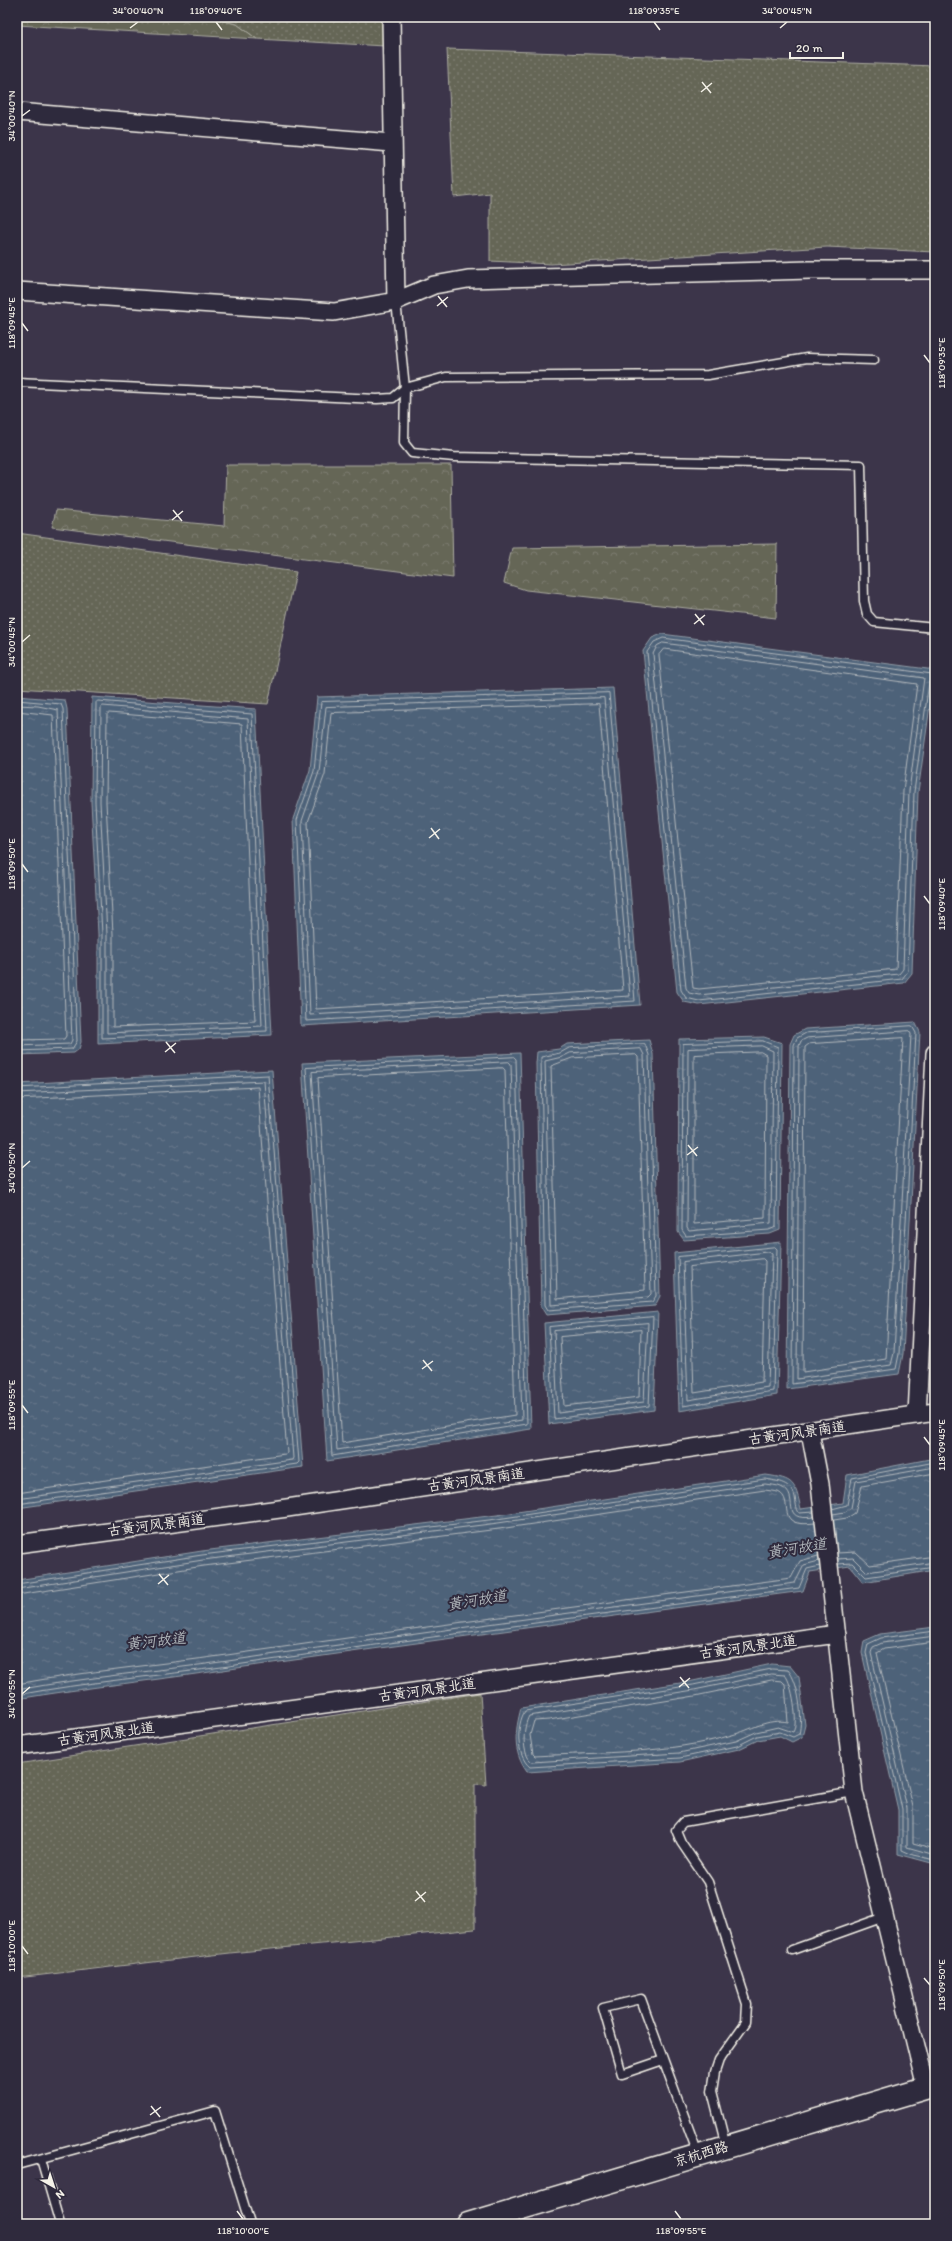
<svg xmlns="http://www.w3.org/2000/svg" width="952" height="2241" viewBox="0 0 952 2241" font-family="Itim,'LXGW WenKai TC',sans-serif">
<style>
.forest{fill:url(#forest-crowns);stroke:#acaca0}
.park{fill:url(#park-dots);stroke:#acaca0}
.water{fill:url(#water-ripples);stroke:#909ba5}
.lines{fill:none;stroke-linecap:round;stroke-linejoin:round}
.shore{stroke:#b2b8bc;stroke-width:1}
.lane-casing{stroke:#f4f1e8;stroke-width:11}
.street-casing{stroke:#f4f1e8;stroke-width:20}
.secondary-casing{stroke:#f4f1e8;stroke-width:25}
.lane{stroke:#2f2a3d;stroke-width:8}
.street{stroke:#2f2a3d;stroke-width:17}
.secondary{stroke:#2f2a3d;stroke-width:22}
.ticks{fill:none;stroke:#f4f1e8;stroke-width:1.5}
.labels{text-anchor:middle;dominant-baseline:central;stroke-width:4;stroke-linejoin:round;paint-order:stroke}
.street-label{font-size:14px;fill:#f4f1e8;stroke:#2f2a3d}
.water-label{font-size:15px;font-style:italic;fill:#b2b8bc;stroke:#2f2a3d}
.neatline{fill:none;stroke:#f4f1e8;stroke-width:1.5}
.ticks-label{font-size:10px;text-anchor:middle;fill:#f4f1e8}
</style>
<defs>
<pattern id="forest-crowns" width="20" height="18" patternUnits="userSpaceOnUse"><rect width="20" height="18" fill="#656657"/><path d="M2 6a3 3 0 1 1 6 0M12 15a3 3 0 1 1 6 0" fill="none" stroke="#7c7c6f"/></pattern>
<pattern id="park-dots" width="8" height="8" patternUnits="userSpaceOnUse"><rect width="8" height="8" fill="#656657"/><path d="M2 2h.1M6 6h.1" fill="none" stroke="#7c7c6f" stroke-width="1.8" stroke-linecap="round"/></pattern>
<pattern id="water-ripples" width="26" height="14" patternUnits="userSpaceOnUse"><rect width="26" height="14" fill="#4e6279"/><path d="M2 4q2-2 4 0t4 0M15 11q2-2 4 0t4 0" fill="none" stroke="#68798c"/></pattern>
</defs>
<rect width="100%" height="100%" fill="#3c354a"/>
<filter id="ink" filterUnits="userSpaceOnUse"><feTurbulence type="fractalNoise" baseFrequency=".025" numOctaves="2"/><feDisplacementMap in="SourceGraphic" scale="8" xChannelSelector="R" yChannelSelector="G"/><feConvolveMatrix kernelMatrix="1 2 1 2 8 2 1 2 1" color-interpolation-filters="sRGB"/></filter>
<g filter="url(#ink)">
<!-- forest -->
<g class="forest">
<path d="M17,17H206L237,24L257,39L17,25Z"/>
<path d="M226,465H451L453,578L52,527L56,510L224,526Z"/>
<path d="M777,544L776,618L526,590L504,583L512,548Z"/>
</g>
<!-- park -->
<g class="park">
<path d="M206,17H384L385,46L257,39L237,24Z"/>
<path d="M447,49L935,66V252L827,247L551,264L490,261V193L454,197Z"/>
<path d="M17,533L296,572L268,704L17,688Z"/>
<path d="M480,1693L486,1785L475,1784V1929L230,1953L17,1978V1764Z"/>
</g>
<!-- water -->
<g class="water">
<path d="M662,634L935,670L918,792L912,973L904,983L699,1005L684,1002L677,992L643,651L652,638Z"/>
<path d="M613,688L640,1005L301,1026L293,819L310,770L317,697Z"/>
<path d="M17,696L65,700L67,709L81,1042L79,1049L74,1053L17,1055Z"/>
<path d="M92,697L256,709L272,1035L98,1044V934L91,802Z"/>
<path d="M915,1022L920,1032L903,1354L899,1374L787,1389L790,1044L794,1035L805,1029Z"/>
<path d="M764,1037L782,1043L780,1230L770,1234L684,1240L678,1232L679,1039Z"/>
<path d="M649,1040L653,1054L660,1296L655,1306L546,1315L541,1307L536,1063L537,1052L559,1049L567,1044Z"/>
<path d="M520,1053L531,1429L327,1461L302,1063Z"/>
<path d="M272,1070L303,1467L17,1508V1084Z"/>
<path d="M781,1242L777,1395L679,1411L674,1253Z"/>
<path d="M658,1312L654,1410L549,1424L544,1323Z"/>
<path d="M935,1458V1570L863,1582L850,1566L810,1572L803,1591C612,1616 421,1642 230,1669C159,1680 88,1687 17,1699V1580L202,1551L497,1515L766,1475C794,1479 795,1482 801,1509L843,1503L847,1475Z"/>
<path d="M935,1627V1864L898,1854V1810L862,1653L864,1641L880,1634Z"/>
<path d="M772,1664L790,1666L799,1677L805,1725L802,1737L792,1742L780,1736L758,1740L739,1749L680,1762L527,1772C512,1751 515,1732 521,1708L693,1681Z"/>
</g>
<g class="lines">
<!-- shore -->
<g class="shore">
<path d="M663,643L924,678L909,791L903,969L899,974L699,995L689,993L686,988L653,654L657,646Z"/>
<path d="M664,649L917,684L903,791L896,969L699,989L693,988L659,655Z"/>
<path d="M935,674L934,676L932,674L663,638L654,642L647,652L681,990L686,998L699,1001L902,979L908,971L914,792L929,682L934,676L935,678"/>
<path d="M609,693L635,1001L306,1021L297,820L314,771L321,702Z"/>
<path d="M604,698L630,996L310,1015L302,821L319,772L326,707Z"/>
<path d="M17,700L61,704L63,709L77,1041L72,1049L17,1051"/>
<path d="M98,701L252,714L267,1031L102,1038V934L95,802L96,703Z"/>
<path d="M599,704L623,990L316,1009L308,822L325,774L331,713Z"/>
<path d="M17,705L38,706L58,710L72,1040L70,1044L17,1046"/>
<path d="M103,706L248,719L262,1026L107,1033V934L100,802L101,708Z"/>
<path d="M17,711L53,715L66,1036L64,1039L17,1040"/>
<path d="M109,713L242,724L255,1021L113,1027V934L106,802L107,715Z"/>
<path d="M912,1026L916,1033L899,1354L896,1369L792,1384L794,1045L797,1038L806,1033Z"/>
<path d="M909,1031L911,1034L894,1353L891,1365L797,1379L799,1046L801,1041L807,1038Z"/>
<path d="M903,1038L886,1359L803,1372L805,1047L809,1044Z"/>
<path d="M763,1041L778,1047L776,1227L769,1230L686,1236L682,1230L683,1044Z"/>
<path d="M645,1044L649,1055L656,1296L652,1302L548,1310L545,1305L541,1057L560,1053L569,1048Z"/>
<path d="M762,1046L773,1051L771,1223L689,1231L687,1228L688,1049Z"/>
<path d="M641,1049L644,1055L651,1294L648,1297L551,1305L545,1061L562,1057L570,1053Z"/>
<path d="M761,1052L766,1055L765,1218L694,1224V1055Z"/>
<path d="M636,1055L638,1057L645,1290L557,1299L551,1066L572,1058Z"/>
<path d="M514,1057L516,1059L527,1424L332,1456L306,1068Z"/>
<path d="M509,1062L511,1064L522,1420L337,1450L312,1072Z"/>
<path d="M503,1068L505,1070L515,1415L342,1443L318,1078Z"/>
<path d="M17,1088L268,1075L299,1462L297,1464L17,1504"/>
<path d="M17,1093L264,1081L293,1458L292,1460L17,1499"/>
<path d="M17,1099L258,1087L287,1453L285,1454L17,1493"/>
<path d="M775,1247L777,1249L773,1391L683,1406L678,1257Z"/>
<path d="M769,1252L772,1254L768,1387L688,1400L683,1262Z"/>
<path d="M763,1259L765,1261L762,1382L694,1393L690,1267Z"/>
<path d="M653,1317L649,1406L554,1419L549,1327Z"/>
<path d="M648,1323L644,1402L558,1413L554,1331Z"/>
<path d="M641,1330L639,1397L564,1406L560,1337Z"/>
<path d="M832,1509L847,1505L852,1478L935,1462"/>
<path d="M833,1514L845,1512L851,1508L856,1481L935,1467"/>
<path d="M834,1520L847,1518L855,1513L862,1486L935,1473"/>
<path d="M837,1553L856,1552L870,1565L935,1556"/>
<path d="M838,1559L853,1558L867,1572L935,1562"/>
<path d="M838,1564L852,1563L866,1577L935,1567"/>
<path d="M17,1584L202,1555L497,1519L765,1479C778,1481 792,1483 795,1497C796,1503 796,1508 799,1513L814,1512"/>
<path d="M17,1589L203,1560L498,1523L765,1484C770,1485 777,1485 781,1487C802,1496 777,1522 814,1517"/>
<path d="M17,1595L204,1566L499,1529L765,1490C769,1491 774,1491 778,1492C796,1500 772,1529 815,1523"/>
<path d="M935,1631L881,1638L868,1644L866,1653L902,1809V1850L913,1855L935,1860"/>
<path d="M935,1636L882,1643L873,1647L871,1653L907,1808V1847L935,1855"/>
<path d="M935,1642L884,1649L877,1653L913,1807V1843L935,1849"/>
<path d="M772,1669L788,1670C799,1682 803,1719 799,1734L793,1737L780,1732L757,1736L737,1746L680,1758L530,1767C516,1756 516,1725 525,1711L693,1685Z"/>
<path d="M772,1674L785,1675C792,1682 799,1723 793,1732L778,1727L756,1732L736,1741L679,1753L532,1762C521,1754 523,1727 529,1716L694,1690Z"/>
<path d="M772,1680L782,1681L785,1684L788,1722C767,1718 751,1730 732,1735C669,1754 601,1752 535,1756L533,1754L530,1735L534,1721L549,1720L695,1696Z"/>
<path d="M17,1684C87,1671 157,1665 227,1655C415,1628 603,1603 791,1578L800,1561L818,1556"/>
<path d="M17,1690C87,1677 158,1671 228,1661C417,1633 606,1608 795,1583L804,1565L819,1561"/>
<path d="M17,1695C87,1682 158,1676 229,1666C419,1638 609,1613 799,1588L807,1569L820,1566"/>
</g>
<!-- lane casing -->
<g class="lane-casing">
<g id="lane">
<path d="M396,301L405,388L404,443L412,453L454,457L861,465L864,601L867,614L874,622L935,628"/>
<path d="M17,382L377,399L393,398L405,388L446,377L708,375L807,358L874,360"/>
<path d="M792,1950L884,1917"/>
<path d="M663,2060L622,2074L603,2008L641,1999L698,2154"/>
<path d="M726,2146L712,2091L715,2072L719,2060L746,2022L747,2004L708,1882L681,1842L676,1830L683,1822L854,1792"/>
<path d="M41,2159L60,2224"/>
<path d="M17,2165L215,2111L250,2224"/>
</g>
</g>
<!-- street casing -->
<g class="street-casing">
<g id="street">
<path d="M391,17L396,301"/>
<path d="M17,112L392,143"/>
<path d="M17,291L334,312L396,301L434,285L468,279L810,270H935"/>
<path d="M917,1415L935,1053"/>
<path d="M810,1432L820,1484L854,1792L926,2087"/>
<path d="M17,1544L287,1508L935,1412"/>
<path d="M17,1746L837,1634"/>
</g>
</g>
<!-- secondary casing -->
<g class="secondary-casing">
<path id="secondary" d="M468,2224L935,2085"/>
</g>
<!-- lane -->
<use href="#lane" class="lane"/>
<!-- street -->
<use href="#street" class="street"/>
<!-- secondary -->
<use href="#secondary" class="secondary"/>
</g>
</g>
<!-- ticks -->
<path class="ticks" d="M216,22L222,30M654,22L660,30M130,28L138,22M780,28L787,22M702,82L711,93M701,92L712,83M22,116L30,110M438,296L447,307M437,306L448,297M22,323L28,331M924,355L930,363M173,510L182,521M172,520L183,511M695,614L704,625M694,624L705,615M22,642L30,635M431,828L439,839M429,838L440,829M22,864L28,872M924,896L930,904M166,1042L175,1053M165,1052L176,1043M688,1145L697,1156M687,1155L698,1147M22,1168L30,1161M423,1360L432,1371M422,1369L433,1361M22,1405L28,1413M924,1437L930,1445M159,1574L168,1585M158,1584L169,1575M680,1677L689,1688M679,1687L690,1678M22,1694L30,1687M416,1891L425,1902M415,1901L426,1892M22,1946L28,1954M924,1978L930,1985M151,2106L160,2117M150,2115L161,2107M237,2211L243,2219M675,2211L681,2219"/>
<g class="labels">
<!-- street labels -->
<g class="street-label">
<text transform="translate(797 1433) rotate(-8)">古黄河风景南道</text>
<text transform="translate(476 1480) rotate(-8)">古黄河风景南道</text>
<text transform="translate(156 1525) rotate(-7)">古黄河风景南道</text>
<text transform="translate(748 1647) rotate(-8)">古黄河风景北道</text>
<text transform="translate(427 1690) rotate(-8)">古黄河风景北道</text>
<text transform="translate(106 1734) rotate(-8)">古黄河风景北道</text>
<text transform="translate(701 2154) rotate(-17)">京杭西路</text>
</g>
<!-- water labels -->
<g class="water-label">
<text transform="translate(797 1548) rotate(-9)">黄河故道</text>
<text transform="translate(477 1600) rotate(-9)">黄河故道</text>
<text transform="translate(156 1641) rotate(-7)">黄河故道</text>
</g>
</g>
<!-- margin -->
<rect width="952" height="2241" fill="none" stroke="#2f2a3d" stroke-width="44"/>
<!-- north arrow -->
<g transform="translate(54 2187) rotate(141)" stroke="#2f2a3d" stroke-width="3" paint-order="stroke">
<path d="M0-3L7 15L0 10L-7 15Z" fill="#f4f1e8"/>
<text y="-6" font-size="11" font-weight="bold" text-anchor="middle" fill="#f4f1e8">N</text>
</g>
<!-- scale -->
<path d="M790 52v6h53v-6" fill="none" stroke="#f4f1e8" stroke-width="2"/>
<text x="796" y="52" font-size="12" fill="#f4f1e8" stroke="#2f2a3d" stroke-width="3" paint-order="stroke">20 m</text>
<rect x="22" y="22" width="908" height="2197" class="neatline"/>
<g class="ticks-label">
<text x="138" y="14">34°00'40"N</text>
<text x="216" y="14">118°09'40"E</text>
<text x="654" y="14">118°09'35"E</text>
<text x="787" y="14">34°00'45"N</text>
<text transform="translate(11 116) rotate(-90)" y="4">34°00'40"N</text>
<text transform="translate(11 323) rotate(-90)" y="4">118°09'45"E</text>
<text transform="translate(941 363) rotate(-90)" y="4">118°09'35"E</text>
<text transform="translate(11 642) rotate(-90)" y="4">34°00'45"N</text>
<text transform="translate(11 864) rotate(-90)" y="4">118°09'50"E</text>
<text transform="translate(941 904) rotate(-90)" y="4">118°09'40"E</text>
<text transform="translate(11 1168) rotate(-90)" y="4">34°00'50"N</text>
<text transform="translate(11 1405) rotate(-90)" y="4">118°09'55"E</text>
<text transform="translate(941 1445) rotate(-90)" y="4">118°09'45"E</text>
<text transform="translate(11 1694) rotate(-90)" y="4">34°00'55"N</text>
<text transform="translate(11 1946) rotate(-90)" y="4">118°10'00"E</text>
<text transform="translate(941 1985) rotate(-90)" y="4">118°09'50"E</text>
<text x="243" y="2234">118°10'00"E</text>
<text x="681" y="2234">118°09'55"E</text>
</g>
</svg>
